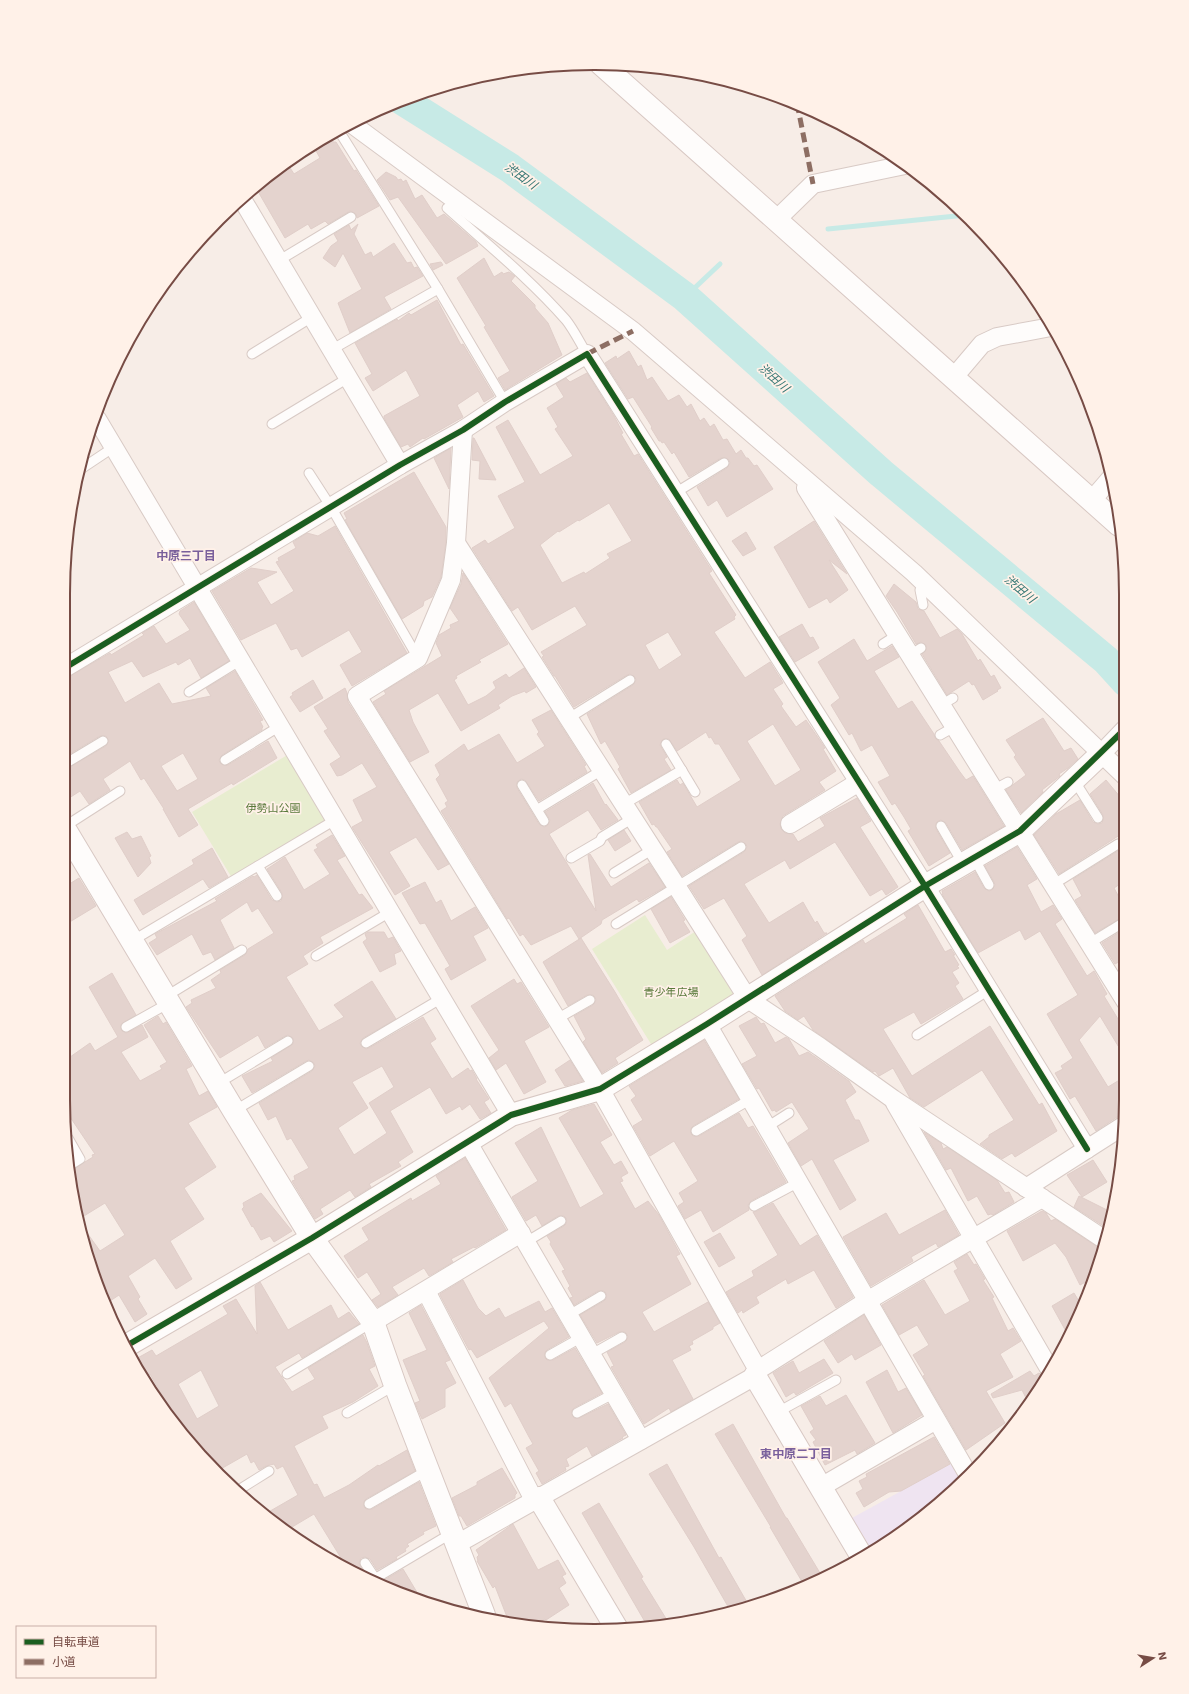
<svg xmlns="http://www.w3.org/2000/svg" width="1189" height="1694" viewBox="0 0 1189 1694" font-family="'Work Sans','Noto Sans JP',sans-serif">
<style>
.education{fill:#efe4f1}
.green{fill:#e8edd0}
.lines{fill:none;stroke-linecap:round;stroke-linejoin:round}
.stream{stroke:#c7eae6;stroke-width:5}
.river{stroke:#c7eae6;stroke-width:30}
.building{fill:#e4d3ce;stroke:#e0cec9;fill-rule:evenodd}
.lane-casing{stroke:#d8cac5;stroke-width:11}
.street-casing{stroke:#d8cac5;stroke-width:20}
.secondary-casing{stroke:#d8c8c3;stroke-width:24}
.lane{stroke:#fefcfb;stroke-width:9}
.street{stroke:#fefcfb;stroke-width:18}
.secondary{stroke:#fefcfb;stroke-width:22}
.quiet{stroke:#8d6e63;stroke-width:5;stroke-dasharray:10 5;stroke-linecap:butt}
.cycleway-casing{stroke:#fff1e8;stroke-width:8}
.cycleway{stroke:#1b5e20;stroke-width:6}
.labels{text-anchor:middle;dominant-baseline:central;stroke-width:3.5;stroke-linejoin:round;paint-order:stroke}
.park-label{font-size:11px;fill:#59793a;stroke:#fff1e8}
.water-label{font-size:12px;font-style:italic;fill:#357774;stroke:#fff1e8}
.neighbourhood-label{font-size:12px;font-weight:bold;fill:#7a609c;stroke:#fff1e8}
.rim{fill:none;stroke:#774c45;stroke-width:2}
</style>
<rect width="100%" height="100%" fill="#f7ede7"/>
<!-- education -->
<path class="education" d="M954,1462L965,1480L890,1541L872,1552L852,1518Z"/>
<!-- green -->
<g class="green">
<path d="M289,754L326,815L325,822L232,878L192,812Z"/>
<path d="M645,915L667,950L696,931L736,995L656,1052L592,949Z"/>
</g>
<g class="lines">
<!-- stream -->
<g class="stream">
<path d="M828,229L966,215"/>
<path d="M685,297L720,264"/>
</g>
<!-- river -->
<path class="river" d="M402,100L510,168L685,297L881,473L1106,660L1126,682"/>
</g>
<!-- building -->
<g class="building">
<path d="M332,139L333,142H336L354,171L356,170L379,206L357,218L356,214L350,211L328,224L325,221L311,229L308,224L285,238L256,188L287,163L294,174L320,158L315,149Z"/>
<path d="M386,172L396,177L398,180L401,179L403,182L406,180L415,199L422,195L437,218L444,214L476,242L478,246L446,264L398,197L390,200L377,180Z"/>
<path d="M358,224L354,234L365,255L371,252L373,257L394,243L407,263L411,262L414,268L417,267L423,276L384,297L391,309L350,333L338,303L362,289L343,253L335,267L323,258L331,246L338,241L334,234L349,225L351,230Z"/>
<path d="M484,258L494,277L502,272L503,274L509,272L515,276L511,281L535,305V308L548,323L562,355L505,390L498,378L510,371L484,327L486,326L457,278Z"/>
<path d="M441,262L443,265L433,270L430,264Z"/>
<path d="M437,300L461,345L463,344L494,396L484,402L478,391L457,405L463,417L424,439L423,438L410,447L408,444L401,447L384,418V416L420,396L406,370L373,391L365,378L372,374L355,343L397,319L398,321L409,313L411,315Z"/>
<path d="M629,351L638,367L641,365L647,380L652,377L668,401L679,395L687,407L691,404L700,421L704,418L710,427L714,424L723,440L727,439L736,454L741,450L746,458H748L754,466L757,465L773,489L727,517L717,500L708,506L697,487L727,468L730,463L729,460L726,458H721L689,477L674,452L672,454L664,442L662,443L661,441H659L651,428L652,427L633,397L628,399L605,363L616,356L617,359Z"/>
<path d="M587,373L614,416L623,433L621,434L634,456L638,454L712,571L709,573L736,615L734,617L735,619L714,632L745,678L770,662L783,683L773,689L783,704L781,706L796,727L806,720L825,748L823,749L836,771L819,782L825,790L783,816L780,824L781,829L785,833L793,834L798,842L825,826L820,818L857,798L871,821L860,827L898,887L886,895L882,889L870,896L835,842L790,869L785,860L744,884L769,923L803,902L815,923L817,921L824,933H827L762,975L742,940L747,936L724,898L704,909L689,886L744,852L747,847L746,844L741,841L738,842L682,876L667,852L672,849L657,827H656L654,824L652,825L639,802L677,780L680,785L683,783L697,807L741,780L719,744H715L711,737L709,738L706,732L677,751L669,739H663L660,745L667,757L664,759L671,770L631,793L618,769L620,767L605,741L601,744L587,714L633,685L636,680L635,677L630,674L627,675L574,707L555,676H554L542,657L544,656L541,652L587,625L575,606L532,630L518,607L512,611L472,548L485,540L488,544L515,528L498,496L525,482L496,427L508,420L540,475L573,456L555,429L558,427L547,408L564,397L556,384L566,378L570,382ZM609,503L632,541L607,554L610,558L585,574L584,572L562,583L540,545L558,531L559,532L578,520L579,521ZM668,632L682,655L659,670L645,645ZM773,724L801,770L775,786L747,741Z"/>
<path d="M473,438H474L496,480L479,479L480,461L472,460Z"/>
<path d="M451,448L449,489L434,458Z"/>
<path d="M414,472L446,527V542L441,577L432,597L424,601L423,606L402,619L345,520L347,519L344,513Z"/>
<path d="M814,521L847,574L829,560L848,590L830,603L827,598L809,608L774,547Z"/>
<path d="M335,526L407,653L352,686L340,665L362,652L349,630L302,657L297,648L291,650L276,623L241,640L212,591L251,568L277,572L257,582L271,605L294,591L276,562L279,561L278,558L296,548L293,542L307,533L318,536Z"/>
<path d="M746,532L756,549L743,556L732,541Z"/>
<path d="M463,573L508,644L479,660L481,662L456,676L457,678L454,680L468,705L486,696L496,688L493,682L506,674L509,678L524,668L536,687L526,693L525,691L512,696L498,705L500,708L461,731L438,693L409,710L413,722L429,752L410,762L373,702L386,694L384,691L442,656L436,643L439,635L451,628L450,625L459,621L450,608L461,584Z"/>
<path d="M894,584L916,602L918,609L924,611L940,638L957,629L962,634L978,661L980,659L991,677L994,675L1001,688L997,690L998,691L983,700L974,684L972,685L969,681L947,695L922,654L926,650V645L921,642L916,644L897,612L886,596Z"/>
<path d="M194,602L229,661L201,678L190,658L178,665L176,662L143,677L132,661L108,672L125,703L159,683L172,704L211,696L206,688L235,671L263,720L260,721L263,727L262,728V730L222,755L219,760L220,763L223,765H228L268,741L277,758L233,785L232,783L188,809L198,825L179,837L163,809H164L144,778L141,780L130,761L103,779L110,790L89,804L80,791L63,802V771L106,746L109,741L106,736H100L63,758V680L110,653L111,655L144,635L142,633L154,626L166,644L190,630L179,614L180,611ZM183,753L198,779L177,791L161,766Z"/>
<path d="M802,624L810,638L813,637L819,648L795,662L779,637Z"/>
<path d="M854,639L867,661L892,646L899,657L874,671L898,709L912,701L934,734L935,738L939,741L960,772L966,780L973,776L1004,826L962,850L946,823L941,820L938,821L936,823V829L950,853L929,866L908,831L911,829L904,817L895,803L892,805L878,782L890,776L872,745L861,751L852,733L849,735L831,705L840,698L818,662Z"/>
<path d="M313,680L323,698L300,712L290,697L293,695L292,693Z"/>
<path d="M345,688L347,693L348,702L449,864L438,870L416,837L389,852L410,886L395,895L352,827L363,821L353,800L377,787L362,763L342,775L337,776L330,764L341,757L324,731L328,729L314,707Z"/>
<path d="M551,710L586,765L584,766L587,772L539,801L525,780L521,779L517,782V788L539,824L544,827L547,826L550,820L545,812L593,783L605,805L606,804L618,820L601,830L588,810L549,834L596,911L588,855L590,854L611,887L649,863L665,887L639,902L637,899L602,920L601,924L579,939L571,926L531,945L523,934L520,936L509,918L507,919L441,811L447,807L445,803L448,801L436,779L440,775L435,765L464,744L468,751L499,734L517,763L545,746L537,734L539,732L532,720Z"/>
<path d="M1043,718L1064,751L1071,748L1078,759L1068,768L1059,774L1060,776L1042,790L1043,792L1021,813L1006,790L1026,775L1014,757L1016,755L1006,740Z"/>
<path d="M1106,780L1126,804V831L1059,874L1034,835L1056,814L1080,800L1093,822L1098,824L1102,823L1103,820V815L1090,794Z"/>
<path d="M624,830L631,841L615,851L608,840Z"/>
<path d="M127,832L132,839L141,836L151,856L149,857L151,863L138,877L115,838Z"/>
<path d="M332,835L345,856L337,860L359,895L362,894L373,908L320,937L323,943L303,956L308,964L286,977L319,1031L344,1017L334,1005L372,981L396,1019L363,1038L360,1043L361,1046L366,1049L369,1048L423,1017L436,1039L430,1043L452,1079L468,1068L470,1071L472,1070L477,1079H476L489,1099L484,1102L491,1113L480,1119L470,1104L462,1110L460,1106L446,1114L430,1087L390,1111L413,1152L398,1162L401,1166L369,1184L371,1187L355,1197L350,1190L320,1209L323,1214L315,1219L292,1181L295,1180L294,1176L309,1168L291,1138L287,1140L276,1116L268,1120L259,1103L312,1071L315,1066L314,1063L309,1060L306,1061L252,1093L242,1076L273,1061L271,1058L293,1044V1038L288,1035L285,1036L265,1048L258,1035L220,1058L186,1007L192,1003L191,1000L216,988L211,980L221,973L220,970L245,955L248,949L274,933L258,908L252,912L247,902L220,920L234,948L215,960L211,952L203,955L192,934L157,955L149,943L157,938L155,934L217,901L215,899L253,876L254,877L257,875L272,900L277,902L281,901L282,898V893L267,869L285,857L304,890L330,874L314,850L318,848L316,845ZM382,1066L394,1087L369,1103L387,1133L354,1155L338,1128L368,1108L352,1082Z"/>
<path d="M1017,847L1037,879L1027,885L1041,912L1053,905L1062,919L1055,924L1087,976L1094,971L1107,994L1104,996L1118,1019L1126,1014V1059L1100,1016L1079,1040L1108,1087L1126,1076L1124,1116L1117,1117L1096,1131L1075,1096L1070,1099L1055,1073L1063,1069L1061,1066L1073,1058L1047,1014L1078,995L1040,931L1025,940L1020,930L978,953L942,894H943L942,891L975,872L984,888L989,891L992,890L995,885L994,882L985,866Z"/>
<path d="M212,848L228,877L209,888L203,879L143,915L134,900L194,864L192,860Z"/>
<path d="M1121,849L1126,856V880L1114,888L1126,910V915L1095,933L1075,900L1082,896L1073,879Z"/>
<path d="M79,878L96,906L63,926V888Z"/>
<path d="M425,882L436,903L441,900L451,921L475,907L488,928L473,936L486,960L451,980L445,969L450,966L425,923L420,924L402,893Z"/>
<path d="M671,897L685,920L683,921L690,932L670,943L651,909Z"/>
<path d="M918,905L945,952L951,949L955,955H953L959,965L957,966L959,968L952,972L959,983L955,986L963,999L921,1024L914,1012L883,1029L912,1076L990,1026L1039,1105L1042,1103L1057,1131L1015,1157L1012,1153L1002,1159L980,1144L989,1137V1135L1014,1120L982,1070L924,1107L910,1098L893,1068L879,1076L875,1071L873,1072L813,1030L804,1016L798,1020L785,1011L775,996L863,940L865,944L904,920L907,918L904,914Z"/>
<path d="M1126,928V958L1115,964L1102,943Z"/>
<path d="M368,932H384L388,939L393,937L401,951L394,954L396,964L380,972L363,942L367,939L365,934Z"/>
<path d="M581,938L615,992L643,1040L615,1058L618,1063L602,1073L583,1042L586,1039L574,1016L593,1005L596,1000L595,997L593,995H587L568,1006L543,962Z"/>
<path d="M112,973L136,1015L121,1024V1030L126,1033L142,1025L148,1037L121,1052L140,1081L162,1069L160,1066L167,1062L144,1025L158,1016L163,1024L166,1022L192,1066L186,1069L199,1096L208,1091L217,1107L188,1123L216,1167L184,1188L204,1219L170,1241L192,1279L176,1289L155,1258L128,1276L140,1297L138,1299L147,1314L135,1322L119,1295L110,1301L93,1273L81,1237L80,1223L100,1251L125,1235L105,1203L79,1219L72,1170L93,1157L92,1155L95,1154L64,1108L63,1100V1062L90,1043L95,1051L118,1037L89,987Z"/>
<path d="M514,979L517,984L521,982L549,1027L524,1041L546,1082L524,1094L506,1063L496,1070L489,1058L499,1050L471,1006Z"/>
<path d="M756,1017L761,1024L764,1023L775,1043L786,1037L789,1039L799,1056L808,1052L849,1081L856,1092L845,1100L855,1120H859L869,1141L833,1160L856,1200L840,1210L812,1159L801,1166L788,1143L809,1129L792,1102L776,1112L775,1110L772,1111L759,1088L757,1089L742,1064L757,1056L739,1026Z"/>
<path d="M704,1040L739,1099L693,1126L691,1128V1134L693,1136H699L739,1113L748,1128L753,1126L786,1182L751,1201L748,1205L749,1210L713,1232L701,1210L685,1219L678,1206L684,1202L679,1193L698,1181L674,1141L650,1156L633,1126L643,1120L631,1100L636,1096L629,1086Z"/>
<path d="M570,1060L583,1081L565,1086L555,1070Z"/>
<path d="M594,1104L612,1135L600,1142L614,1165L621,1161L628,1173L621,1177L623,1181L620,1182L635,1209L648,1201L659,1215L680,1254L676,1256L691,1284L642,1312L654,1332L708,1302L720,1323L713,1327V1329L692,1341L693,1344L689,1346L691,1350L672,1360L693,1399L671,1412L669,1408L644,1424L611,1367L614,1366L607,1352L625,1342L628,1337L627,1334L625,1332H619L597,1343L580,1315L604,1301L606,1299V1293L604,1291H598L574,1305L570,1298L573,1297L568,1288L570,1286L562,1271L565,1270L550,1244L551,1242L547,1236L564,1226L566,1224V1218L564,1216H558L542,1226L536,1215L526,1221L512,1197L538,1181L515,1143L541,1127L580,1208L604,1194L559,1118L572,1110Z"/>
<path d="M924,1132L941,1143L943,1149L947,1147L997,1180L1005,1193L1009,1192L1014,1202L993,1215L991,1214L988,1215L977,1196L968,1201L951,1168L946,1170Z"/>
<path d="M465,1158L506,1230L475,1248L474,1247L451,1259L453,1262L429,1276L424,1268L392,1287L398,1295L378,1307L372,1300L381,1294L367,1272L358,1278L344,1256L369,1240L362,1228L411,1198L412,1201L441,1184L436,1176Z"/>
<path d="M1093,1160L1107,1182L1082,1197L1067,1175Z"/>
<path d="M261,1193L292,1231L274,1242L270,1236L261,1240L253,1226L252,1227L242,1209L244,1207L243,1203Z"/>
<path d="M1079,1196L1109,1211L1108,1214L1112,1216L1108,1229L1074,1207Z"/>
<path d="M773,1203L800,1246L817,1235L853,1297L836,1308L814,1270L788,1284L786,1279L756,1297L759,1303L743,1313L742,1310L738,1313L726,1292L754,1276L752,1271L778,1255L753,1212L757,1211Z"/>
<path d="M945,1210L959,1235L938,1247L936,1243L911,1257L913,1261L871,1286L843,1237L886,1213L899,1235Z"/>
<path d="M1042,1211L1046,1213L1051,1221L1055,1219L1102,1250L1093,1278L1080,1285L1066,1257L1055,1243L1023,1261L1007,1231Z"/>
<path d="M720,1233L735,1258L719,1267L704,1242Z"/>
<path d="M967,1254L974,1265L976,1264L985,1279L983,1280L994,1297L992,1298L1008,1331L1013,1328L1021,1341L1000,1354L1013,1377L986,1391L1005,1423L966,1450L923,1376L925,1375L913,1355L929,1345L917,1325L899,1335L882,1305L924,1280L945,1315L970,1301L954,1271L958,1269L954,1262Z"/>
<path d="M463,1280L478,1308L486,1316L499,1308L505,1318L539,1301L545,1312L552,1308L569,1337L547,1350L545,1352V1358L547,1360H553L575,1348L602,1393L574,1408L572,1410V1415L574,1418H579L608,1404L626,1435L622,1437L623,1438L592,1456L587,1446L566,1459L569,1466L565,1467L566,1470L542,1484L536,1473L539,1471L526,1448L533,1444L529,1437L511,1403L505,1407L489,1378L549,1328L544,1321L477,1358L471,1349L469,1350L440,1295V1294Z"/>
<path d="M260,1282L288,1330L331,1305L338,1319L349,1312L359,1324L302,1358L299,1353L275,1367L292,1392L315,1379L308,1368L363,1335L367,1343L375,1366L369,1369L378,1386L353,1402L322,1416L328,1428L294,1446L314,1485L317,1484L324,1498L349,1485L378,1465L379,1466L407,1450L415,1471L366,1499L364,1501V1507L366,1509H372L419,1482L436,1526L423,1532L424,1534L407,1544L409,1546L405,1549L406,1551L396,1557L397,1559L377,1570L370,1559L365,1557L361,1558L359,1563L363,1571L357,1574L333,1562L341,1558L314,1514L287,1530L265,1514L298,1495L283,1466L277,1469L274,1464L266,1466L259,1470L254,1461L251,1463L247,1454L219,1470L160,1403L166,1402L150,1374L144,1378L134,1360L152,1350L156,1356L228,1314L223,1306L236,1299L257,1334L255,1286ZM201,1370L219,1406L197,1419L178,1384Z"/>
<path d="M1074,1293L1083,1308L1068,1335L1052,1306Z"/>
<path d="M421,1305L450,1360L445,1362L456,1383L445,1389V1407L422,1419L415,1403L420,1401L403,1360L427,1350L409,1313Z"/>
<path d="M864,1315L881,1345L855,1360L852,1354L838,1363L824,1341Z"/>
<path d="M824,1359L833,1373L796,1395L794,1392L786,1397L773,1373L793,1361L799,1373Z"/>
<path d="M887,1370L898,1392L906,1388L922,1415L893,1433L866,1382Z"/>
<path d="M1030,1371L1034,1376L1039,1373L1045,1379L1036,1395L1029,1404L1022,1390L993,1398L991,1394Z"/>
<path d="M846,1395L875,1443L857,1454L855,1450L825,1465L813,1442L816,1440L810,1432L814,1429L801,1406L820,1396L826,1406Z"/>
<path d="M733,1424L786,1518H787L823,1578L804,1585L770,1527H771L715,1434Z"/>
<path d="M934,1437L950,1464L901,1491L889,1492L864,1507L856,1493L863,1489L859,1481L867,1477L866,1474Z"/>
<path d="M667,1464L719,1558L721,1557L748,1604L730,1610L694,1547L649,1474Z"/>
<path d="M502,1468L517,1493L515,1495V1498L467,1526L461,1516H459L452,1498L477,1485V1482Z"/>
<path d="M599,1503L643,1577L641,1578L670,1625L648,1627L630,1596L582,1513Z"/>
<path d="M513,1524L538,1570L558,1560L566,1574L562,1576L566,1583L559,1588L569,1605L546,1620L545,1619L532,1627L509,1622L495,1586L493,1588L477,1561H478L477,1557L479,1555L476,1550Z"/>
<path d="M403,1569L421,1599L391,1590L384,1587L381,1582Z"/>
</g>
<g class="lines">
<!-- lane casing -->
<g class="lane-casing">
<g id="lane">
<path d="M339,131L438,289L505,402"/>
<path d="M447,208C487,244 530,279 566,320C574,330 580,343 587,354"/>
<path d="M278,261L351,217"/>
<path d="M331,350L438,289"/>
<path d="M252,354L312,317"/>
<path d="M272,424L348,378"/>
<path d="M81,469L114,447"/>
<path d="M309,473L331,507L418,658"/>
<path d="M675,493L724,463"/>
<path d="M923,582L920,590L923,605"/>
<path d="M883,644L897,635"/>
<path d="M910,655L921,648"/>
<path d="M189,692L241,660"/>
<path d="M941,705L953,698"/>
<path d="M569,718L630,680"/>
<path d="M940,735L954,727"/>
<path d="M666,744L695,792"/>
<path d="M225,760L280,726"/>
<path d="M63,765L103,741"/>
<path d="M1074,780L1098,818"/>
<path d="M522,785L544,821"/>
<path d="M993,790L1008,782"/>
<path d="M624,804L682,770"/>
<path d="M538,809L602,770"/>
<path d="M941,826L963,864"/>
<path d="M64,827L120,791"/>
<path d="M571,858L600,841L602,837L633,818"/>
<path d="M974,858L989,885"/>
<path d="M258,866L277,896"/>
<path d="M614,873L653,849"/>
<path d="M1054,884L1118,844"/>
<path d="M616,924L741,847"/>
<path d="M132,941L335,820"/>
<path d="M1090,943L1126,921"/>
<path d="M316,956L390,912"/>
<path d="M165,997L242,950"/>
<path d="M557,1019L590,1000"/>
<path d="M126,1027L169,1003"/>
<path d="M917,1035L989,990"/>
<path d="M366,1043L442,998"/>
<path d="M217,1084L288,1041"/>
<path d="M234,1111L309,1066"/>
<path d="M767,1127L789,1113"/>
<path d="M696,1131L751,1099"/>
<path d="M68,1138L80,1159L72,1164"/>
<path d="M754,1206L799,1182"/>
<path d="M526,1242L561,1221"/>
<path d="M569,1315L601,1296"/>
<path d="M592,1354L622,1337"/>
<path d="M550,1355L582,1337"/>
<path d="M287,1374L373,1322"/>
<path d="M778,1412L836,1380"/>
<path d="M347,1413L395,1385"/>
<path d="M577,1413L615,1393"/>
<path d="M237,1491L269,1471"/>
<path d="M369,1504L428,1470"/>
<path d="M365,1563L375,1578"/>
<path d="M371,1581L452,1533"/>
</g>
</g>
<!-- street casing -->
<g class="street-casing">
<g id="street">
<path d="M352,124L633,331L914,573L1126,777"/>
<path d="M242,199L400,465"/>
<path d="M776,220L813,184L905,165"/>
<path d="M954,377L982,344L997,337L1051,327"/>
<path d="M97,419L511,1115"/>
<path d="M463,430L456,543L677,887L748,999L820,1047L893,1099L1105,1240"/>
<path d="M806,488L1126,1002"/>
<path d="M1092,500L1111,478"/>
<path d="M456,543L451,580L418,658L357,696L600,1089L758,1370"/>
<path d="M63,669L400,465L463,430L505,402L587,354L925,886L1087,1149"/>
<path d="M1102,753L1126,728"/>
<path d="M790,824L859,782"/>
<path d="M707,1024L969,1476"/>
<path d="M895,1103L1050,1370"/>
<path d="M467,1141L641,1440"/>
<path d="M1026,1188L1123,1126"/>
<path d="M426,1291L534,1500"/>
<path d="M373,1322L521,1233"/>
<path d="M821,1487L936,1420"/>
<path d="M457,1544L755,1376L758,1370L867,1301L1042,1198"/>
</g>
</g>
<!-- secondary casing -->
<g class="secondary-casing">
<g id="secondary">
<path d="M601,64L1119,525"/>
<path d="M63,826L234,1111L312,1238L373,1322L395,1385L484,1615"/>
<path d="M126,1346L312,1238L511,1115L600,1089L707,1024L925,886L1020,831L1102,753"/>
<path d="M755,1376L862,1557"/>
<path d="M539,1498L617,1629"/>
</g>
</g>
<!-- lane -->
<use href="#lane" class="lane"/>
<!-- street -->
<use href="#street" class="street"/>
<!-- secondary -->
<use href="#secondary" class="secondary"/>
<!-- quiet -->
<g class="quiet">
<path d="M797,103L813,184"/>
<path d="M587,354L633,331"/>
</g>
<!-- cycleway casing -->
<g class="cycleway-casing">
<g id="cycleway">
<path d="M63,669L400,465L463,430L505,402L587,354L925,886L1087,1149"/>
<path d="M126,1346L312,1238L511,1115L600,1089L707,1024L925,886L1020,831L1126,728"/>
</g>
</g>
<!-- cycleway -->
<use href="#cycleway" class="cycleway"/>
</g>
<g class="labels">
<!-- park labels -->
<g class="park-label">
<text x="273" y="808">伊勢山公園</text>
<text x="671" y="992">青少年広場</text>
</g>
<!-- water labels -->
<g class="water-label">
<text transform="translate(521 176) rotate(36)">渋田川</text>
<text transform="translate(774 378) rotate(42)">渋田川</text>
<text transform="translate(1020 589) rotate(40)">渋田川</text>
</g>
<!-- neighbourhood labels -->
<g class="neighbourhood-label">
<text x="186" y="556">中原三丁目</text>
<text x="796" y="1454">東中原二丁目</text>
</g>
</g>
<!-- crop -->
<path d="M0 0H1189V1694H0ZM594 70H595A524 524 0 0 1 1119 594V1100A524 524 0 0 1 595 1624H594A524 524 0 0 1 70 1100V594A524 524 0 0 1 594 70Z" fill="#fff1e8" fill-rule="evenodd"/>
<path class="rim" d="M594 70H595A524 524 0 0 1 1119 594V1100A524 524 0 0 1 595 1624H594A524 524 0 0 1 70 1100V594A524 524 0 0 1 594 70Z"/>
<!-- legend -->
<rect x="16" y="1626" width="140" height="52" fill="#fff1e8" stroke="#c9afa7"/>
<rect x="24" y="1639" width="20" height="6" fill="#1b5e20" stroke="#c9afa7"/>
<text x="52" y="1646" font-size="12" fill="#774c45">自転車道</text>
<rect x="24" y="1659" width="20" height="6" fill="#8d6e63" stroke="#c9afa7"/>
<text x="52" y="1666" font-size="12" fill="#774c45">小道</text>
<!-- north arrow -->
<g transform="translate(1153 1658) rotate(78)" stroke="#fff1e8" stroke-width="3" paint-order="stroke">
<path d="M0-3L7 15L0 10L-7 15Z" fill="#774c45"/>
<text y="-6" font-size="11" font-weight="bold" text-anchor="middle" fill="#774c45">N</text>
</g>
</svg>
